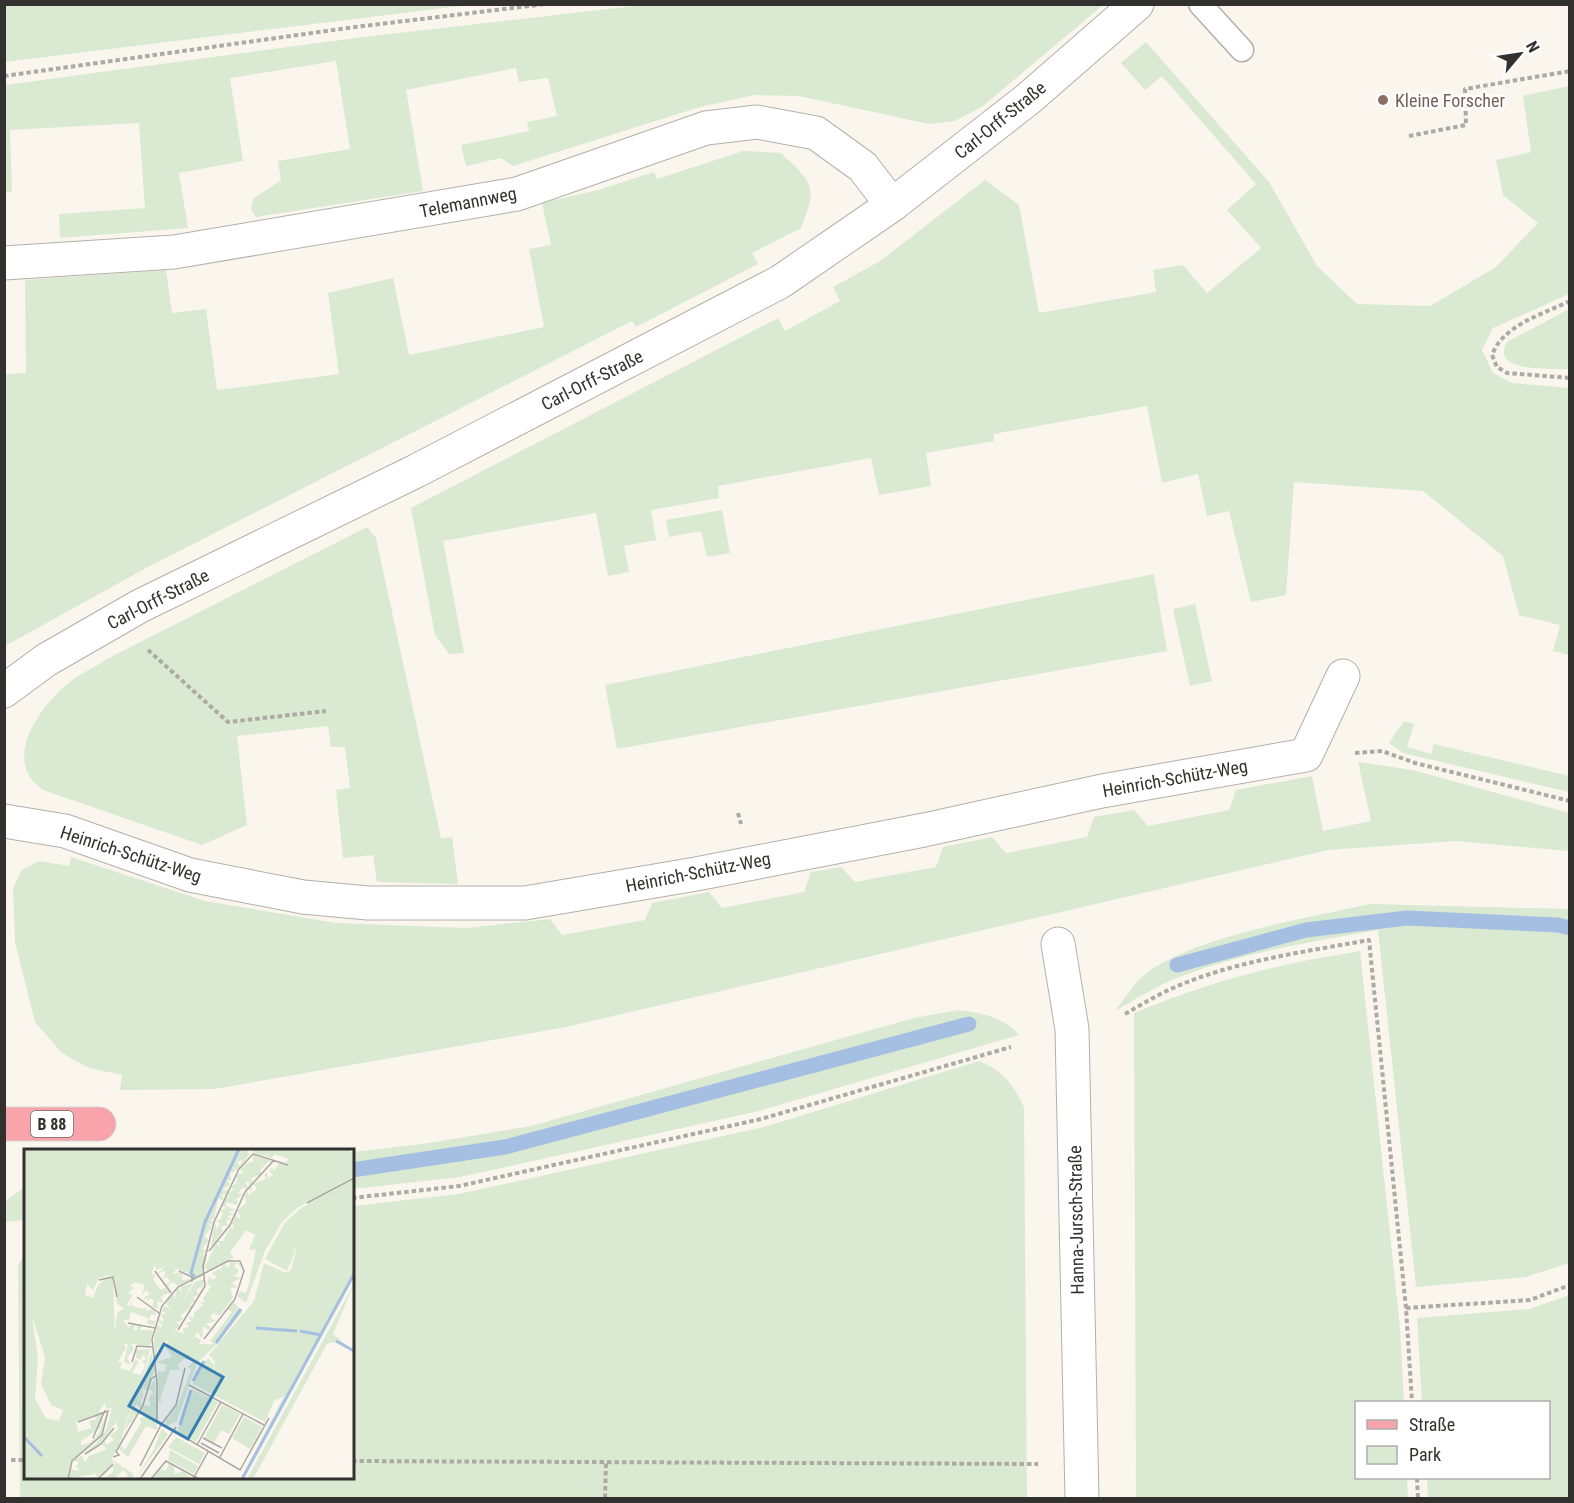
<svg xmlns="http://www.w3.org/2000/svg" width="1574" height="1503" viewBox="0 0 1574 1503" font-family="'Roboto Condensed',sans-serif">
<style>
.green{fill:#dae9d1}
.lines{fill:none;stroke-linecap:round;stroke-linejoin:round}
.stream{stroke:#a5bfe2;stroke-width:15}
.service-casing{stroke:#b4b0a9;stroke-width:25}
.minor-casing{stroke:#b4b0a9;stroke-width:35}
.primary-casing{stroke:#d6d6d5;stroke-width:35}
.path{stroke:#adaaa4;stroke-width:4;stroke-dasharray:4.5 3;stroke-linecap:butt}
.service{stroke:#fff;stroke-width:22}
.minor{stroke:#fff;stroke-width:33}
.primary{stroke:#f9a4ab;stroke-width:33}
.education-dot{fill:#8d6e63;stroke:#fff;stroke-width:2}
.labels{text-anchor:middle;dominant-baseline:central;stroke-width:4.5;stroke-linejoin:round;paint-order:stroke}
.shield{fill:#fff;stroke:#706f6d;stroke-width:1.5}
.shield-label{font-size:16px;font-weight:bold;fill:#33312f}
.education-label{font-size:18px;fill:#785e54;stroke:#fff;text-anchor:start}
.street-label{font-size:18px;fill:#33312f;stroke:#fff}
.inset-river{fill:none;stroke:#a5bfe2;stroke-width:3}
.inset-road{fill:none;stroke:#aaa7a2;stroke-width:1.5}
.view{fill:#367db2;fill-opacity:0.15;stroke:#367db2;stroke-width:3}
.inset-edge{fill:none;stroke:#33312f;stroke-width:3}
</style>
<rect width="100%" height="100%" fill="#faf6ee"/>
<!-- green -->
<g class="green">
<path d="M4,5L5,4L468,5L5,62Z"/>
<path d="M643,5H1103L983,106L955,121L929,124L799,96L755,95L700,107L513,166L501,158L466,166L461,145L529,131L527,122L557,116L548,78L519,82L516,68L406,90L423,191L256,217L251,209L253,199L281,180L278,161L350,149L336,61L230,78L243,161L179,173L188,228L60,238L59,214L145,208L139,123L10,130L12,192H5V85L363,37Z"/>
<path d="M1146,42L1269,182L1317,266L1357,304L1430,306L1496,267L1538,223L1503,195L1496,160L1531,152L1523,96L1569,86V294L1493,328L1482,350L1493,373L1512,383L1569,388V655L1553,651L1560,625L1519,615L1503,556L1423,491L1294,482L1286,595L1251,602L1229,511L1207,516L1198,474L1162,483L1147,406L994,434V441L926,453L931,486L879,495L871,458L718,486L719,498L651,510L656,540L624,546L629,572L608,576L596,513L443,541L464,653L449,654L435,635L411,508L778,318L785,331L840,301L833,287L880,261L985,180L1019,205L1039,313L1156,292L1153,270L1183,265L1207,293L1261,248L1227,210L1256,184L1162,76L1145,90L1121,63Z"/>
<path d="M743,151L781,153C813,183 818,186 801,228L752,253L758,264L636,327L632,321L148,567L5,646V374L26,373L25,280L166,270L172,313L206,309L217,390L339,374L328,293L393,278L409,355L544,327L529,249L551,245L542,203L598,190L654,172L657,179Z"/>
<path d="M1569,309V369C1551,368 1489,373 1507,342Z"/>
<path d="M722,510L730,553L707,557L701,531L669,537L666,520Z"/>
<path d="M367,527L376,538L441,838L452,837L458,884L377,882L373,855L343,858L336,790L350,788L345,747H331L328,726L237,736L247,825L202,845L43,790C0,761 40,705 71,681C82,673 95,667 107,659Z"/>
<path d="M1154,574L1167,651L617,749L605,685Z"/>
<path d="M1195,604L1212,681L1190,686L1173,609Z"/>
<path d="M1404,721L1414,724L1407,747L1431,754L1434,744L1569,776V792L1403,753L1389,743Z"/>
<path d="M1358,762L1413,770L1569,813V851L1456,841L1328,850L566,1027L215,1089L120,1090L122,1075L89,1068L62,1053L35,1022L15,942L13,888L22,870L39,861L69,866L71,857L205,901L336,923L466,928L550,919L562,935L645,920L652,903L709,892L722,908L804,892L811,872L841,867L855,882L936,867L943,847L992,837L1006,853L1087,837L1094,817L1134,810L1148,826L1229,810L1236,790L1312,776L1323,831L1371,821Z"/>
<path d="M1370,904L1569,909V1263L1526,1277L1416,1287L1378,930C1309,942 1237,954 1172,980C1153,988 1134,1000 1115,1011C1124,1000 1131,987 1141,978C1183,938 1312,917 1370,904Z"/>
<path d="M1360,951L1400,1328L1404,1402H1356V1478H1407L1408,1498H1136L1134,1013C1211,981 1277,964 1360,951Z"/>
<path d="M958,1010C982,1013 1002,1016 1019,1035L759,1111L460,1177L353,1189V1152L429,1143L531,1126L914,1018Z"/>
<path d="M979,1061C1003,1071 1013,1084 1024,1107L1027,1498H20L18,1265L25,1254L26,1478H352L353,1206L459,1194L764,1127Z"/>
<path d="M25,1187V1220L5,1222V1201Z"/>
<path d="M1569,1295V1498H1428L1427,1478H1548V1402H1422L1417,1318L1530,1309Z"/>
</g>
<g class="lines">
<!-- stream -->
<g class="stream">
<path d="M1177,965L1306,930L1407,918L1558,925L1570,928"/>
<path d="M352,1170L505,1147L969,1024"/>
</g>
<!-- service casing -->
<g class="service-casing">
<path id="service" d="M1200,4L1242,50"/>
</g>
<!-- minor casing -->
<g class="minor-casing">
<g id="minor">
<path d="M4,263L174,252L517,194L706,128L757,122L816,133L863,167L892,205"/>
<path d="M4,691L46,660L140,606L416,471L780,282L892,205L1028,99L1137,4"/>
<path d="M4,821L65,831L190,875L303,897L368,903H525L696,874L924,830L1102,791L1306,755L1343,676"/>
<path d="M1058,944L1072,1029L1082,1498"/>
</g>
</g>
<!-- primary casing -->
<g class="primary-casing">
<path id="primary" d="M4,1124H99"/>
</g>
<!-- path -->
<g class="path">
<path d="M4,76L355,27L546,4"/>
<path d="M1409,136L1466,125L1465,89L1570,71"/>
<path d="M1570,301C1543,314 1503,325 1492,355L1497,367L1507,373L1570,378"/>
<path d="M148,650L228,722L326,711"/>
<path d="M1355,753L1382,751L1415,763L1570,801"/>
<path d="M738,813L741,824"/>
<path d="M1125,1014C1141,1005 1157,995 1173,988C1234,961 1304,952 1369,940L1406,1308L1412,1402"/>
<path d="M352,1198L459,1186L761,1119L1011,1047"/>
<path d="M1406,1308L1530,1300L1570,1285"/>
<path d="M11,1460H26"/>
<path d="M352,1461L1038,1464"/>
<path d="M1417,1478L1418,1498"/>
<path d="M605,1498L606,1462"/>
</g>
<!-- service -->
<use href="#service" class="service"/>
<!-- minor -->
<use href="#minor" class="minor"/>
<!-- primary -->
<use href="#primary" class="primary"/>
</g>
<!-- markers -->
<circle class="education-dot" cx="1383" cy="100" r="6"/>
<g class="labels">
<!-- shield labels -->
<rect class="shield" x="31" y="1111" width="42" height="26" rx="4.5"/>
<g class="shield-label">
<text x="52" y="1124">B 88</text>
</g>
<!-- education labels -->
<g class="education-label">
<text x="1395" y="100">Kleine Forscher</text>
</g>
<!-- street labels -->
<g class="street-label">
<text transform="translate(1000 120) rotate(-39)">Carl-Orff-Straße</text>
<text transform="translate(468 202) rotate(-11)">Telemannweg</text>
<text transform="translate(592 380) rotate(-27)">Carl-Orff-Straße</text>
<text transform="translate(158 599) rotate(-27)">Carl-Orff-Straße</text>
<text transform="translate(1175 778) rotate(-10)">Heinrich-Schütz-Weg</text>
<text transform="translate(131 854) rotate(18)">Heinrich-Schütz-Weg</text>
<text transform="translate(698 872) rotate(-11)">Heinrich-Schütz-Weg</text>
<text transform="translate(1076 1220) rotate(-91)">Hanna-Jursch-Straße</text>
</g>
</g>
<!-- overview -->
<g transform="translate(24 1149)">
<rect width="330" height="330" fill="#faf6ee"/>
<path d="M4,0H223L225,6L217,16L218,11L213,13L216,17L213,21L208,18L212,22L206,24L207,32L202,31L206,35L198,42L204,41L202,46L198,45L200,51L194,50L190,70H186L189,73L188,76L184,74L187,78L181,87L185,92L180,97L179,101H184L178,106H183L179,127L169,132L165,125L147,117L153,120L148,125L158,123L153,129L159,124L158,131L167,130L154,137L149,133L144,136L147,141L142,136L146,132L143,128L138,130L142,125L140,122L134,124L140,118L132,121L131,115L127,126L132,125L129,131L137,141L141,139L145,144L137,147L139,154L133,152L134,161L128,157L130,152L127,149L123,153L124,149L118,150L126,145L122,141L117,148L121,136L111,133L106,137L110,139L104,144L109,146L102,156L106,157L108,152V157L120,160L122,157V162L128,160L133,166L127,165L125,171L132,172L129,176L123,175L124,169L107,163L105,171H99L104,178L101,182L108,175H112L109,181H113L114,175L118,176L116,181H129L126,197L107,195L110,199L103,209L107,216L100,213L104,195H100L102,199L94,212L98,214L96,219L106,222L111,211L115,212L108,224L117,226L121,216L118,212L122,210L119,205L117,211L112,209V201L126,200L115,243L127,203L131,221L122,242L119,239V252L115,246L118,255L116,260L113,255L111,259L115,263L111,269L109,263L110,271L104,276L100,288L102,276L114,243L101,276L98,291L87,310L108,324L110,330H101L104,326L99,321L90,330H81L90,321L88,318L77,328L87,317L92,315L89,313L73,330L72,325L44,329L46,320L56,322L52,318L55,313L49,312L53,309L58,307L61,313L65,307L83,300L78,295L81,292L83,296L90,291L86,287L94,280L92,273L77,294L58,305L72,295L82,281L88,259L82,260L81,253L75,263H80L76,279L57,292V296L66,294L75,284L83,263L78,286L47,312L43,330H0V2ZM86,126L91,129L93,155L100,159L93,165L91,184L89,129L85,127L74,136L69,149L61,146L63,135L69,141L75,129ZM8,167L21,208L17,235L27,256L39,261L35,272L22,269L11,250L14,209ZM70,266L72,270L65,272L67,279L54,283L52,273ZM230,0H324L330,6V27L273,59L258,73L241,102L222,154L213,147L216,142L222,144L225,135L232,100L225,101L231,86L222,81L206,104L210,109L184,123L181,118L192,94L196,98L194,92H199L207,77L208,81L210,77L208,75L210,71L211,75L210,70L212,64L214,70L217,68L213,62L222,54L221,46L223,42L225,47L228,43L225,40L227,38L229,44L233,39L229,35L242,30L240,26L243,23L244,29L249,26L245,22L248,18L250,22L256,13L266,16L261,14L265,10L250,5L248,9L242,7L247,3L241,7L229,4ZM229,6L247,12V14L245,12L236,21L238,25L227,29L229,33L225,37V32L221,34L224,38L221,42L222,39H218L214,45H219L211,51L215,52L212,56L203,53L202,57L211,61L204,63L210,65L203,68L208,70L202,72L204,76L197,78L199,82L187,98L189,83L191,73L193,81L196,74L192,71H196L199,64L196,61L203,59L198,57L204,47L206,51L204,45L210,40L207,38L213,34L210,31L214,32L212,26L220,23L216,21L220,16L221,21V15L229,13ZM330,30V128L217,330L260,247L250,252L241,273L169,235L171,223L184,209L190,215L188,231L191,213L185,206L230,152L240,114L260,123H264L267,121L272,101L268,97L271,102L263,122L241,110L260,75L277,59ZM206,113L216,114L218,120L213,114L210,117L215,122L210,127L217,129L208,134L214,139L206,138L209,149L195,167L189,164L186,168L192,172L181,175L187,178L185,181L179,177L178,190L174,183L170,187L177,191L175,195H190L186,192L208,163L203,160L210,153L218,163L194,194L173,214L153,272L143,277L141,273L154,255L167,221L164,218L170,212L160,210L153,216L156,221H146L136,251L141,253L134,252V222L140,223L143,216L132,213L148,208L142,199L144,191L133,201L131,210L130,189L133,175L137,179L138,175L134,173L135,169L138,173L140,170L136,166L142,164L138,162L140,157L146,160L142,154L149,144L151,150L152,141L155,139L158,146L157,138L169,134L156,158L171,133L180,130L179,137L172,141L175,146L169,148L171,152L166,155L168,157L157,166L159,171L152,173L156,177L150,181L160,185L159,179L165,178L162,174L168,172L164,167L170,169V164L179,156L176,153H181L179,149L187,137L183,135L185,127L189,131L193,127L187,125L196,119V124L198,117L204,114L201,118H205ZM330,135L309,185L330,203L311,193L303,195L229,330H223ZM131,229L133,281L122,277L104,308L95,300L98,296L100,302L117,274L116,269L121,268L117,262L120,256L126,257L125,248L130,243L125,240ZM167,240L194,253L172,293L153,283ZM198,256L216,265L205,285L197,281L190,294L180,289ZM220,268L238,278L226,300L208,289ZM138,279L144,286L111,330L130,300ZM152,288L181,304L175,315L144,298ZM146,301L174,317L170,325L144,311ZM142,314L149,316L151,325L159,322L168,330L131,328L136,320L141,322L145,316Z" fill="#dae9d1" fill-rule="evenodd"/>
<path class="inset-river" d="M171,128L167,124L181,73L215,0M232,179L273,182M276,182L297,186M312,192L330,202M192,194L217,160M169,232L180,212M156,276L167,241M0,288L18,307M218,330L330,125"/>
<path class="inset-road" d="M283,54L330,29M185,102L206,76L221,43L250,11M216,112H204L154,138L138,157L128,190L133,233V272L216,321L245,269M131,122L147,144M155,122L168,128V133M75,131L89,128L93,148M113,148L135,164M104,174L131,179M154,181L181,137L179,117L190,73L215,20L229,5L264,16M180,190L211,150L220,122L216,112M108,213L113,197L128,198M165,236L240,276M69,289L81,261M179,289L198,299M177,294L195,304M173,296L197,253M61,305L77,295L90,279M89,308L95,306L92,303L119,256L127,230L133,226M196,308L219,265M116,317L137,276L152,256L161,219M44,330L48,312L78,286L84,262L54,273M74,330L89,315M116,330L152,278M127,330L142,312L175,330M169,330L184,303"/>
<path class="view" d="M140,195L199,228L164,290L105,257Z"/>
<rect width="330" height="330" class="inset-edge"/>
</g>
<!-- border -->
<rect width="1574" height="1503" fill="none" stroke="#33312f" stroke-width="12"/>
<!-- legend -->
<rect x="1355" y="1401" width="195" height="78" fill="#ffffff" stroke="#adadac" stroke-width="1.5"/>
<rect x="1367" y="1420" width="30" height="9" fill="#f9a4ab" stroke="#adadac" stroke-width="1.5"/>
<text x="1409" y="1431" font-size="18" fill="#33312f">Straße</text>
<rect x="1367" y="1446" width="30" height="18" fill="#dae9d1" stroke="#adadac" stroke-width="1.5"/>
<text x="1409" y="1461" font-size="18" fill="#33312f">Park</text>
<!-- north arrow -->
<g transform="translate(1520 54) rotate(61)" stroke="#ffffff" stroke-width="4.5" paint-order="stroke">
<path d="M0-4.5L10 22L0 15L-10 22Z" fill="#33312f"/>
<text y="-9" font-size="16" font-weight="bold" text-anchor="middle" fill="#33312f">N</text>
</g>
</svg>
